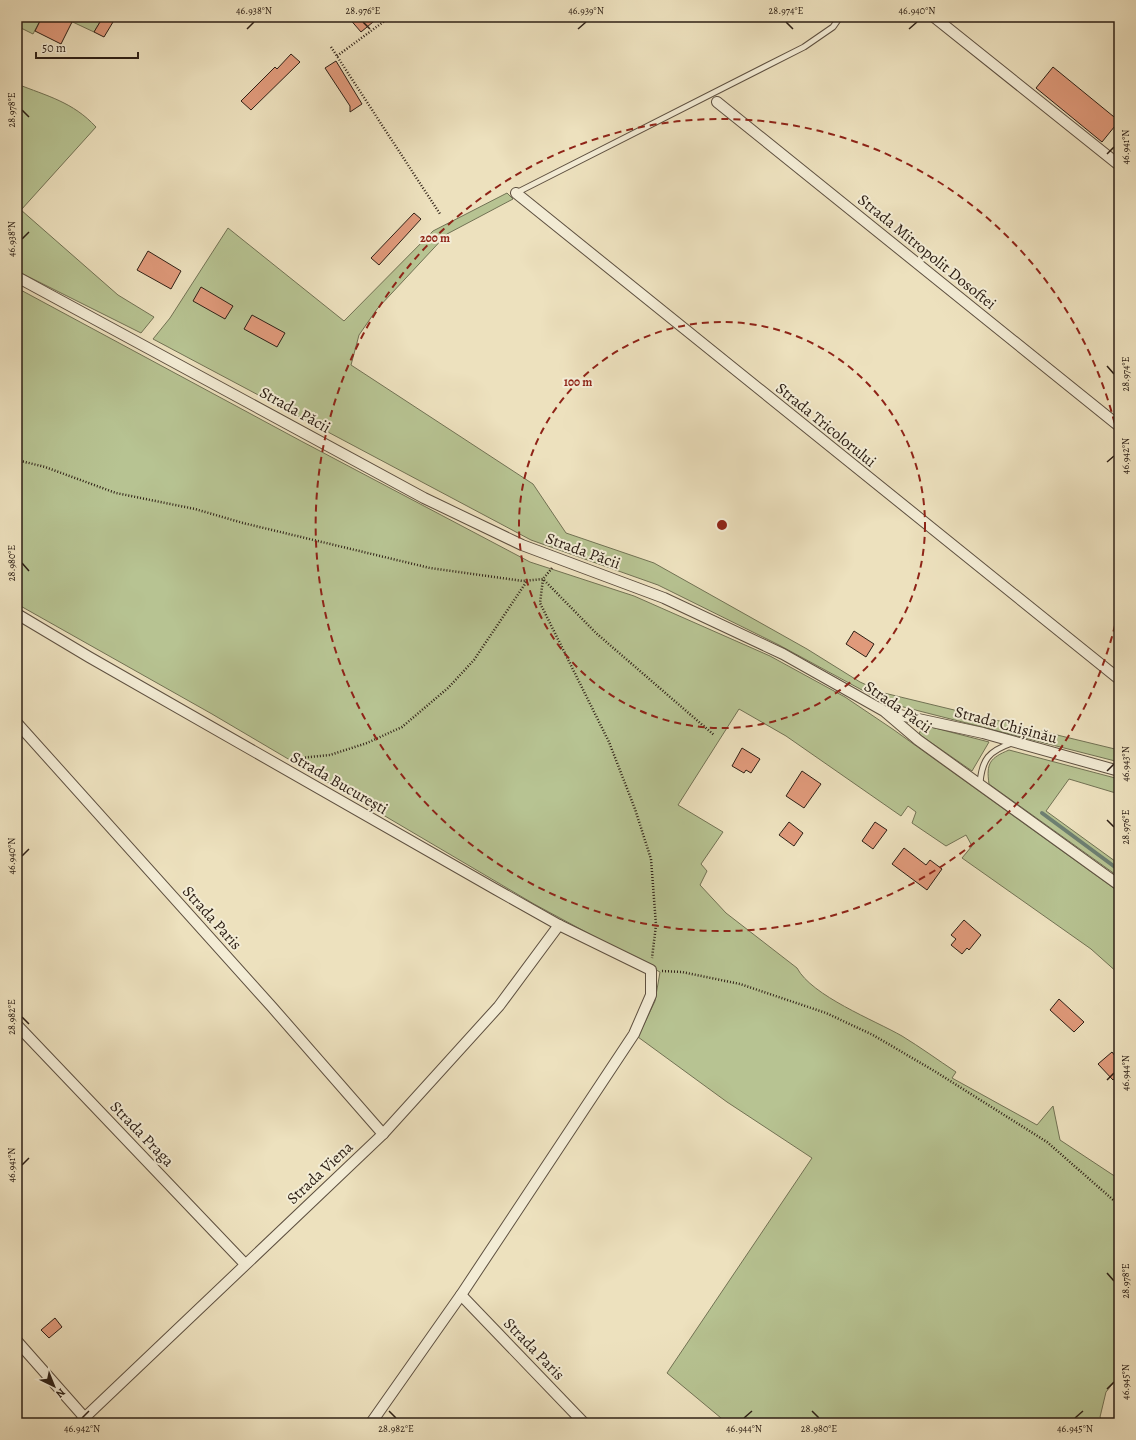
<svg xmlns="http://www.w3.org/2000/svg" width="1136" height="1440" viewBox="0 0 1136 1440" font-family="Alegreya,serif">
<style>
.green{fill:#b7c392;stroke:#727254}
.lines{fill:none;stroke-linecap:round;stroke-linejoin:round}
.stream{stroke:#6e7f72;stroke-width:4}
.building{fill:#e09a7b;stroke:#2e2016}
.lane-casing{stroke:#5e5040;stroke-width:7}
.street-casing{stroke:#5e5040;stroke-width:12}
.path{stroke:#2e2016;stroke-width:2.5;stroke-dasharray:1 2;stroke-linecap:butt}
.lane{stroke:#f3ecd5;stroke-width:5}
.street{stroke:#f3ecd5;stroke-width:10}
.ticks{fill:none;stroke:#2e2016;stroke-width:1.5}
.ring{fill:none;stroke:#8f2418;stroke-width:2;stroke-dasharray:7 5}
.labels{text-anchor:middle;dominant-baseline:central;stroke-width:4;stroke-linejoin:round;paint-order:stroke}
.street-label{font-size:16px;fill:#2e2016;stroke:#f3ecd5}
.centre{fill:#8f2418;stroke:#f3ecd5;stroke-width:2}
.ring-label{font-size:12px;text-anchor:middle;font-weight:bold;fill:#8f2418;stroke:#f3ecd5;stroke-width:4;stroke-linejoin:round;paint-order:stroke}
.neatline{fill:none;stroke:#2e2016;stroke-width:1.5}
.ticks-label{font-size:10px;text-anchor:middle;fill:#2e2016}
</style>
<rect width="100%" height="100%" fill="#ede1be"/>
<filter id="stains"><feTurbulence type="fractalNoise" baseFrequency=".005" numOctaves="4"/><feColorMatrix values="0 0 0 0 .2 0 0 0 0 .09 0 0 0 0 .02 0 0 0 .5 -.17"/></filter>
<radialGradient id="worn" r=".72"><stop offset=".6" stop-color="#630" stop-opacity="0"/><stop offset="1" stop-color="#630" stop-opacity=".3"/></radialGradient>
<!-- green -->
<g class="green">
<path d="M17,17H42L33,34L17,26Z"/>
<path d="M62,17H103L94,32Z"/>
<path d="M17,84C47,96 73,102 96,127L21,210L118,295L154,317L141,333L17,271Z"/>
<path d="M507,193L513,199L447,234L377,309L359,335L351,365L533,484L566,533L654,563L807,649L860,682L884,693L1119,750V762L884,702L779,645L658,585L531,540L153,339L170,318L228,228L344,321L433,231Z"/>
<path d="M17,288L301,441L530,562L634,596L770,656L845,697L894,730L1119,892V974L1091,949L962,858L972,846L966,835L946,846L912,823L916,812L908,806L901,816L786,736L739,709L678,805L723,832L701,864L707,871L700,885L726,913L797,968C812,996 874,1020 902,1036C920,1047 938,1060 956,1072L952,1078L1037,1125L1053,1106L1060,1140L1119,1179V1376L1106,1392L1100,1417L1104,1423H727L667,1373L812,1158L727,1102L638,1037L655,1001L660,972L534,904L212,714L17,604Z"/>
<path d="M923,725L989,742L972,771L919,734Z"/>
<path d="M1009,750L1119,779V794L1069,779L1046,811L1119,864V877L989,784C986,763 990,758 1009,750Z"/>
</g>
<g class="lines">
<!-- stream -->
<path class="stream" d="M1042,813L1119,870"/>
</g>
<!-- building -->
<g class="building">
<path d="M42,17H62L72,22L61,44L35,31Z"/>
<path d="M103,17L113,22L104,37L94,32Z"/>
<path d="M348,17H379L361,32Z"/>
<path d="M291,54L300,62L251,110L241,101L275,67L277,69Z"/>
<path d="M336,61L362,104L350,112V106L325,68Z"/>
<path d="M1053,67L1119,121L1102,142L1036,88Z"/>
<path d="M414,213L421,219L379,265L371,258Z"/>
<path d="M148,251L181,271L171,289L137,270Z"/>
<path d="M201,287L233,306L225,319L193,301Z"/>
<path d="M252,315L285,333L277,347L244,329Z"/>
<path d="M854,631L874,644L866,657L846,644Z"/>
<path d="M742,748L760,759L751,773L746,770L744,773L732,766Z"/>
<path d="M802,771L821,784L804,808L786,796Z"/>
<path d="M789,822L803,833L794,846L779,835Z"/>
<path d="M875,822L887,830L873,849L862,841Z"/>
<path d="M904,848L926,865L930,860L942,869L927,890L892,864Z"/>
<path d="M964,920L981,935L969,950L967,948L962,954L951,945L956,939L951,935Z"/>
<path d="M1059,999L1084,1022L1074,1032L1050,1010Z"/>
<path d="M1112,1052L1119,1061V1075L1113,1080L1098,1064Z"/>
<path d="M55,1318L62,1327L49,1338L41,1330Z"/>
</g>
<g class="lines">
<!-- lane casing -->
<g class="lane-casing">
<g id="lane">
<path d="M516,193L804,47L833,27L840,17"/>
<path d="M980,783C982,759 989,751 1012,743"/>
</g>
</g>
<!-- street casing -->
<g class="street-casing">
<g id="street">
<path d="M934,17L1119,165"/>
<path d="M717,102L1119,426"/>
<path d="M516,193L1119,679"/>
<path d="M17,277L424,498L522,545L664,598L783,654L884,711L918,740L1119,885"/>
<path d="M17,614L89,657L495,889L559,925L651,970V995L634,1034L461,1295L371,1423"/>
<path d="M886,712L983,733L1119,771"/>
<path d="M17,723L272,1007L383,1134"/>
<path d="M17,1025L245,1264"/>
<path d="M461,1295L584,1423"/>
<path d="M17,1341L85,1418"/>
<path d="M79,1423L383,1134L499,1006L559,925"/>
</g>
</g>
<!-- path -->
<g class="path">
<path d="M331,47L440,214"/>
<path d="M337,56L390,17"/>
<path d="M17,460L45,467L116,493L195,509L243,523L430,568L523,581L543,579L596,633L714,735"/>
<path d="M552,568L543,579L540,603L609,742L635,809L651,859L656,925L652,958"/>
<path d="M290,759L330,755L367,743L402,727L448,688L474,660L527,581"/>
<path d="M662,971L682,972L740,984L826,1013L873,1035L936,1072L1047,1142L1119,1205"/>
</g>
<!-- lane -->
<use href="#lane" class="lane"/>
<!-- street -->
<use href="#street" class="street"/>
</g>
<!-- ticks -->
<path class="ticks" d="M363,22L370,29M786,22L793,29M247,29L254,22M578,29L586,22M909,29L917,22M22,110L29,117M1107,154L1114,147M22,239L29,232M1107,366L1114,374M1107,462L1114,456M22,563L29,571M1107,771L1114,764M1107,820L1114,827M22,856L29,849M22,1017L29,1024M1107,1080L1114,1073M22,1165L29,1158M1107,1273L1114,1281M1107,1389L1114,1382M389,1411L396,1418M812,1411L819,1418M82,1418L89,1411M744,1418L752,1411M1075,1418L1083,1411"/>
<!-- distance rings -->
<g class="ring">
<circle cx="722" cy="525" r="203"/>
<path d="M1118 613A406 406 0 1 1 1118 437"/>
</g>
<g class="labels">
<!-- street labels -->
<g class="street-label">
<text transform="translate(927 252) rotate(39)">Strada Mitropolit Dosoftei</text>
<text transform="translate(295 410) rotate(29)">Strada Păcii</text>
<text transform="translate(826 425) rotate(39)">Strada Tricolorului</text>
<text transform="translate(583 551) rotate(20)">Strada Păcii</text>
<text transform="translate(898 707) rotate(35)">Strada Păcii</text>
<text transform="translate(1006 725) rotate(15)">Strada Chișinău</text>
<text transform="translate(339 783) rotate(30)">Strada București</text>
<text transform="translate(212 918) rotate(48)">Strada Paris</text>
<text transform="translate(142 1134) rotate(46)">Strada Praga</text>
<text transform="translate(320 1173) rotate(-43)">Strada Viena</text>
<text transform="translate(534 1349) rotate(46)">Strada Paris</text>
</g>
</g>
<circle cx="722" cy="525" r="6" class="centre"/>
<g class="ring-label">
<text x="435" y="242">200 m</text>
<text x="578" y="386">100 m</text>
</g>
<!-- margin -->
<rect width="1136" height="1440" fill="none" stroke="#ede1be" stroke-width="44"/>
<!-- north arrow -->
<g transform="translate(54 1386) rotate(137)" stroke="#f3ecd5" stroke-width="3" paint-order="stroke">
<path d="M0-3L7 15L0 10L-7 15Z" fill="#2e2016"/>
<text y="-6" font-size="11" font-weight="bold" text-anchor="middle" fill="#2e2016">N</text>
</g>
<!-- scale -->
<path d="M36 52v6h102v-6" fill="none" stroke="#2e2016" stroke-width="2"/>
<text x="42" y="52" font-size="12" fill="#2e2016" stroke="#f3ecd5" stroke-width="3" paint-order="stroke">50 m</text>
<rect x="22" y="22" width="1092" height="1396" class="neatline"/>
<g class="ticks-label">
<text x="254" y="14">46.938°N</text>
<text x="363" y="14">28.976°E</text>
<text x="586" y="14">46.939°N</text>
<text x="786" y="14">28.974°E</text>
<text x="917" y="14">46.940°N</text>
<text transform="translate(11 110) rotate(-90)" y="4">28.978°E</text>
<text transform="translate(1125 147) rotate(-90)" y="4">46.941°N</text>
<text transform="translate(11 239) rotate(-90)" y="4">46.938°N</text>
<text transform="translate(1125 374) rotate(-90)" y="4">28.974°E</text>
<text transform="translate(1125 456) rotate(-90)" y="4">46.942°N</text>
<text transform="translate(11 563) rotate(-90)" y="4">28.980°E</text>
<text transform="translate(1125 764) rotate(-90)" y="4">46.943°N</text>
<text transform="translate(1125 827) rotate(-90)" y="4">28.976°E</text>
<text transform="translate(11 856) rotate(-90)" y="4">46.940°N</text>
<text transform="translate(11 1017) rotate(-90)" y="4">28.982°E</text>
<text transform="translate(1125 1073) rotate(-90)" y="4">46.944°N</text>
<text transform="translate(11 1165) rotate(-90)" y="4">46.941°N</text>
<text transform="translate(1125 1281) rotate(-90)" y="4">28.978°E</text>
<text transform="translate(1125 1382) rotate(-90)" y="4">46.945°N</text>
<text x="82" y="1432">46.942°N</text>
<text x="396" y="1432">28.982°E</text>
<text x="744" y="1432">46.944°N</text>
<text x="819" y="1432">28.980°E</text>
<text x="1075" y="1432">46.945°N</text>
</g>
<rect width="100%" height="100%" filter="url(#stains)"/>
<rect width="100%" height="100%" fill="url(#worn)"/>
</svg>
